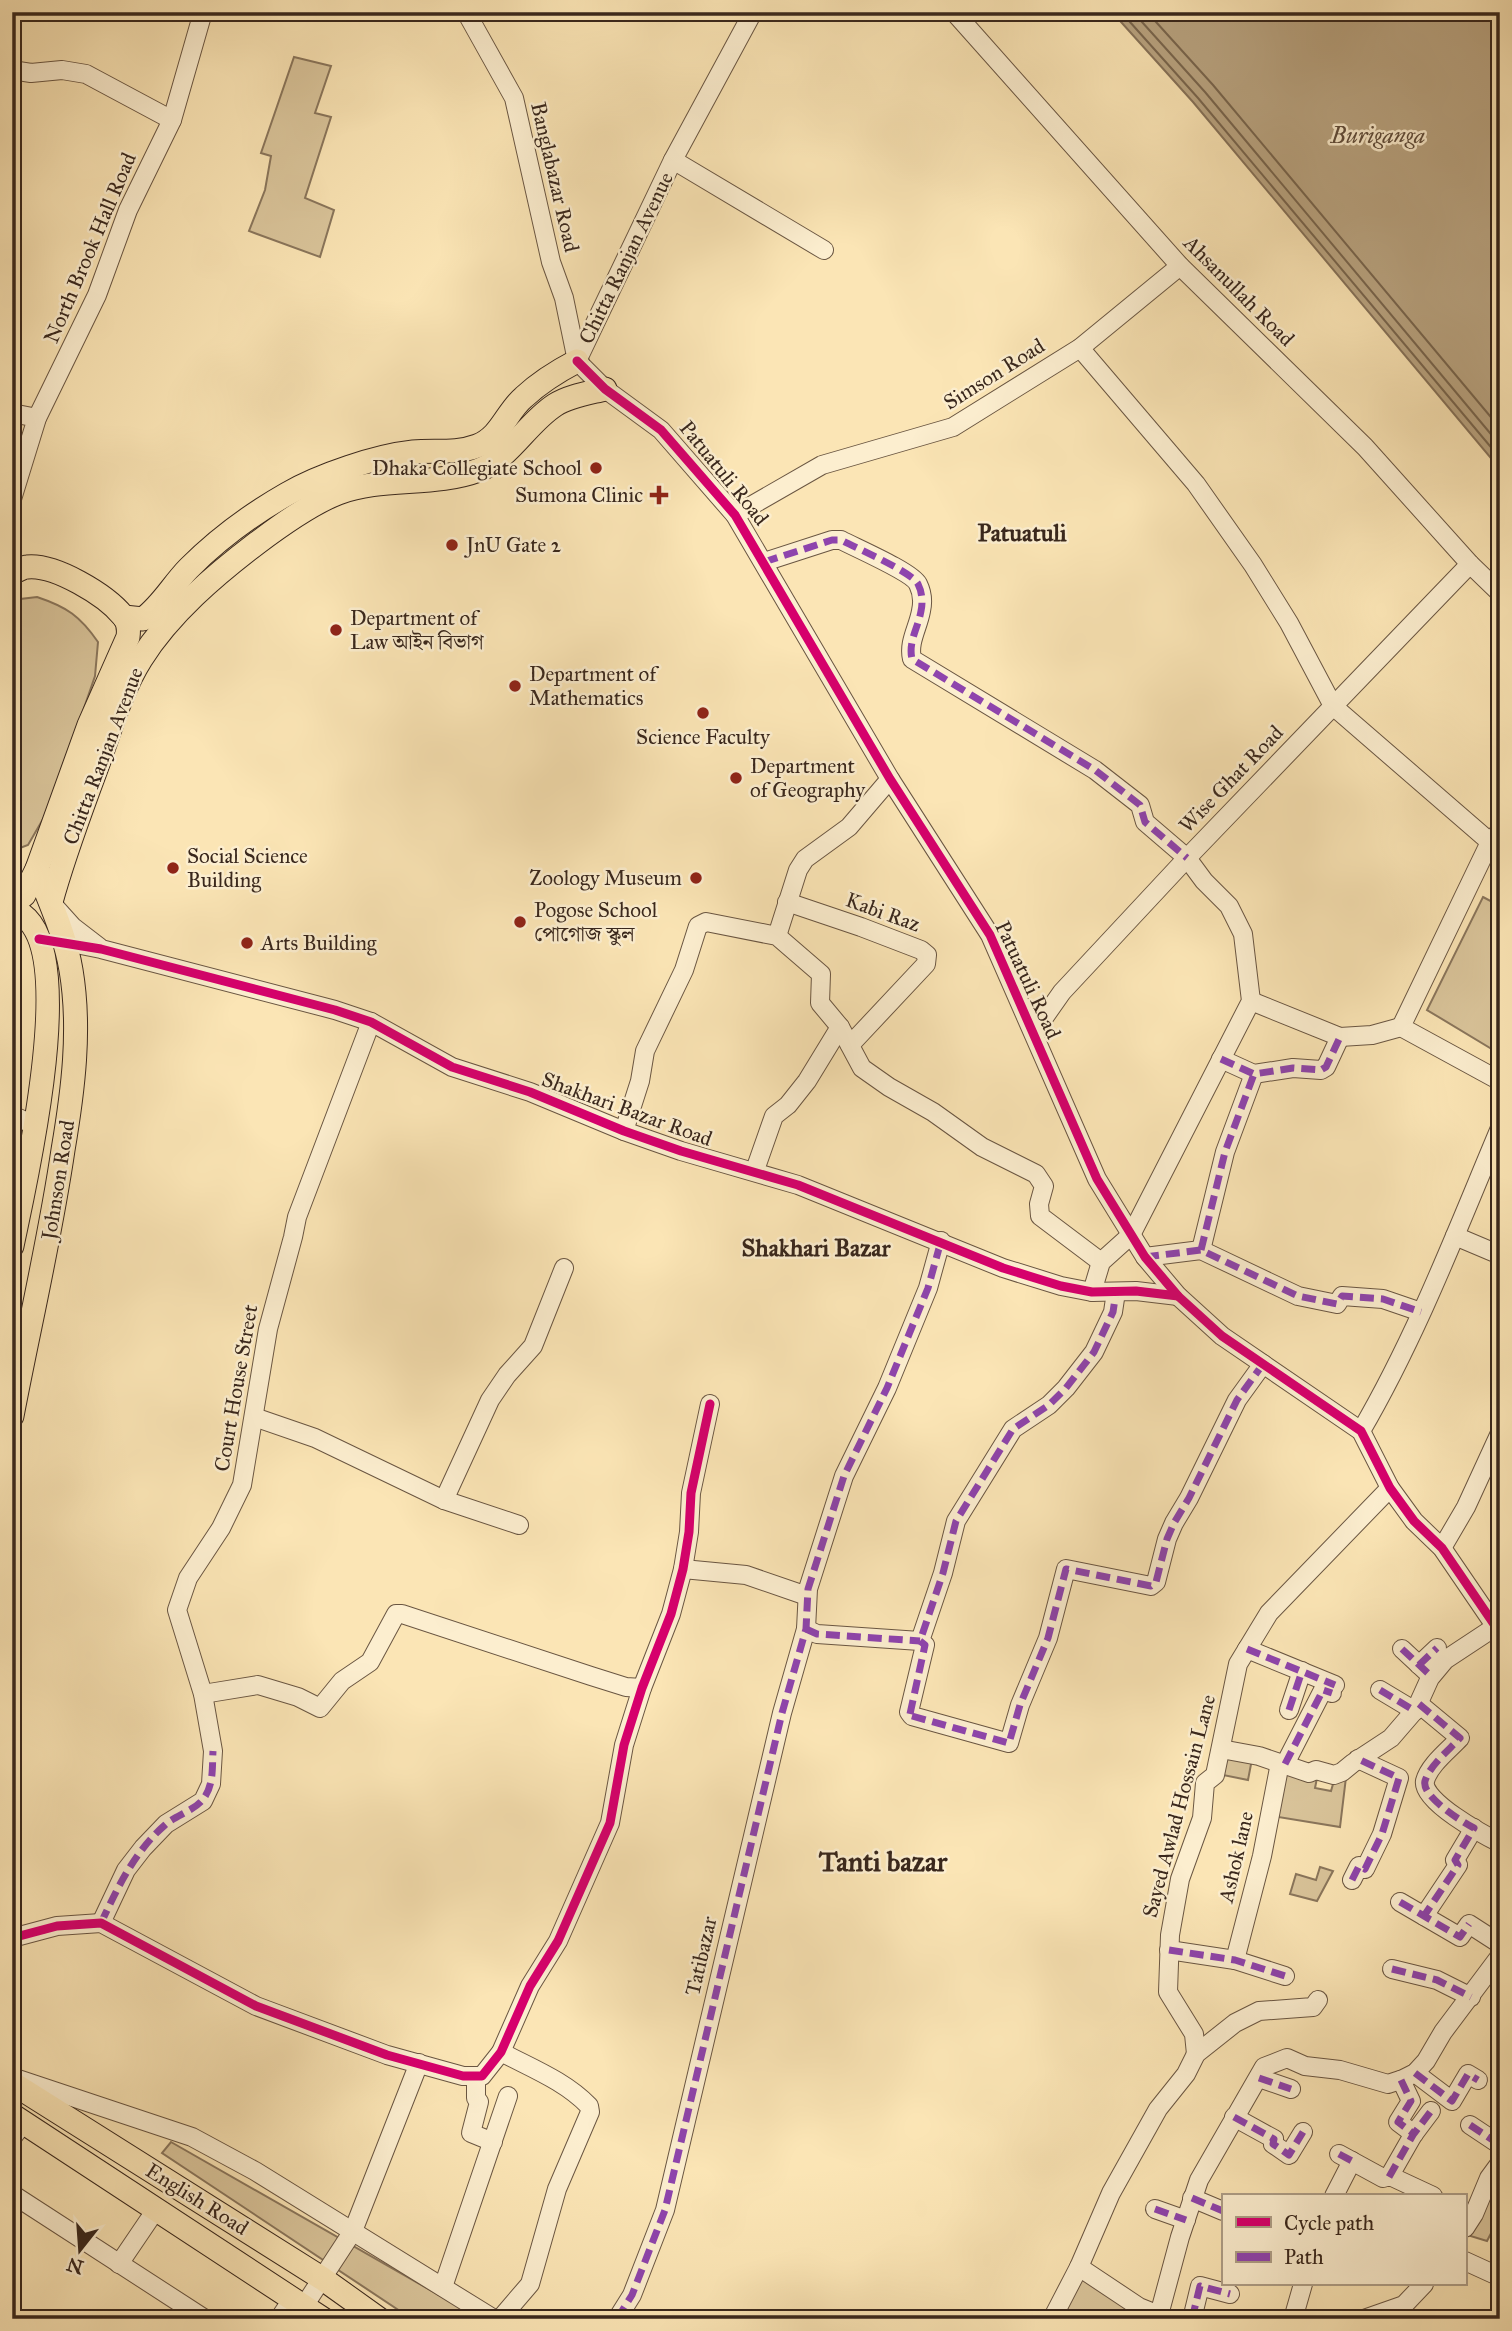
<svg xmlns="http://www.w3.org/2000/svg" width="1512" height="2331" viewBox="0 0 1512 2331" font-family="'IM FELL Great Primer','Noto Serif Bengali',serif">
<style>
.green{fill:#dac59b;stroke:#8a765c;stroke-width:2}
.water{fill:#b9a481;stroke:#867259;stroke-width:2}
.lines{fill:none;stroke-linecap:round;stroke-linejoin:round}
.shore{stroke:#79664e;stroke-width:2}
.minor-casing{stroke:#6a5642;stroke-width:20}
.major-casing{stroke:#39271c;stroke-width:25}
.minor{stroke:#fceecf;stroke-width:18}
.major{stroke:#fbe5b5;stroke-width:23}
.quiet{stroke:#8e44ad;stroke-width:7;stroke-dasharray:14 7;stroke-linecap:butt}
.cycleway-casing{stroke:#fceecf;stroke-width:13}
.cycleway{stroke:#d6006c;stroke-width:9}
.poi-dot{fill:#8f2418;stroke:#fceecf;stroke-width:2.5}
.labels{text-anchor:middle;dominant-baseline:central;stroke-width:5;stroke-linejoin:round;paint-order:stroke}
.street-label{font-size:21px;fill:#39271c;stroke:#fceecf}
.poi-label{font-size:21px;fill:#39271c;stroke:#fceecf;text-anchor:start}
.water-label{font-size:23px;font-style:italic;fill:#5f4c3a;stroke:#fceecf}
.quarter-label{font-size:24px;font-weight:bold;fill:#39271c;stroke:#fceecf}
.district-label{font-size:28px;font-weight:bold;fill:#39271c;stroke:#fceecf}
</style>
<rect width="100%" height="100%" fill="#fbe5b5"/>
<filter id="stains"><feTurbulence type="fractalNoise" baseFrequency=".00286" numOctaves="4"/><feColorMatrix values="0 0 0 0 .2 0 0 0 0 .09 0 0 0 0 .02 0 0 0 .5 -.17"/></filter>
<radialGradient id="worn" r=".72"><stop offset=".6" stop-color="#630" stop-opacity="0"/><stop offset="1" stop-color="#630" stop-opacity=".3"/></radialGradient>
<!-- green -->
<g class="green">
<path d="M294,57L331,66L315,113L331,117L305,198L334,210L320,257L249,231L265,190L271,156L261,153Z"/>
<path d="M37,597C67,607 80,616 98,642L95,676L50,807L28,845L12,851V600Z"/>
<path d="M1483,897L1500,906V1054L1427,1010Z"/>
<path d="M1222,1753L1252,1759L1248,1780L1218,1774Z"/>
<path d="M1282,1766L1318,1773L1315,1788L1331,1791L1335,1777L1347,1769L1340,1827L1272,1816Z"/>
<path d="M1320,1867L1333,1871L1317,1901L1290,1894L1296,1874L1316,1880Z"/>
<path d="M171,2142L481,2319H412L162,2153Z"/>
<path d="M1500,2171V2216L1487,2241L1467,2235Z"/>
<path d="M1080,2277L1150,2319H1063Z"/>
</g>
<!-- water -->
<path class="water" d="M1112,12H1500V469L1193,102Z"/>
<g class="lines">
<!-- shore -->
<g class="shore">
<path d="M1121,12L1198,98L1500,458"/>
<path d="M1133,12L1205,92L1500,445"/>
<path d="M1147,12L1213,85L1500,428"/>
</g>
<!-- minor casing -->
<g class="minor-casing">
<g id="minor">
<path d="M466,12L514,98L551,262L564,298L577,361"/>
<path d="M954,12L1180,266L1365,447L1470,564L1500,593"/>
<path d="M12,70L31,73L62,70L86,74L172,120"/>
<path d="M673,160L824,250"/>
<path d="M1080,348L1196,484L1253,565L1289,623L1333,706L1490,842"/>
<path d="M577,361L605,389L661,430L735,515L890,779L990,935L1097,1179L1145,1257L1178,1296L1222,1336L1361,1431L1390,1488L1414,1521L1442,1548L1500,1633"/>
<path d="M577,361L673,160L753,12"/>
<path d="M12,413L37,418"/>
<path d="M12,499L37,418L97,295L128,210L172,120L203,12"/>
<path d="M735,515L822,465L953,427L1080,348L1180,266"/>
<path d="M764,562L832,540H841C856,548 912,572 918,584C922,592 923,602 921,611C918,628 908,642 912,659L1095,770L1140,805L1145,822L1187,858L1204,881L1229,906L1243,934L1251,1001L1131,1235L1101,1262L1092,1292"/>
<path d="M1500,831L1490,842L1401,1027L1500,1081"/>
<path d="M787,902L861,927L921,950L927,955L926,964L850,1045"/>
<path d="M55,907L73,927L99,947"/>
<path d="M777,936L798,870L805,859L849,827L890,779"/>
<path d="M66,942L101,949L335,1010L371,1022L452,1067L530,1092L624,1131L681,1151L798,1185L1003,1268L1061,1286L1092,1292L1136,1291L1178,1296"/>
<path d="M1251,1001L1340,1037L1372,1035L1401,1027"/>
<path d="M1034,1032L1062,992L1187,858L1470,564"/>
<path d="M1221,1059L1254,1074L1293,1068L1321,1070L1326,1067L1340,1037"/>
<path d="M12,1115L34,1125"/>
<path d="M624,1131L640,1081L645,1051L684,970L698,926L706,922L777,936L821,974L820,1003L840,1027L862,1068L889,1087L933,1112L982,1147L1036,1174L1044,1186L1039,1204L1040,1216L1101,1262"/>
<path d="M755,1170L774,1116L788,1105L807,1081L840,1027"/>
<path d="M1455,1236L1500,1255"/>
<path d="M1201,1250L1225,1152L1254,1074"/>
<path d="M1145,1257L1201,1250L1298,1296L1337,1304L1342,1296L1383,1299L1421,1312"/>
<path d="M1116,1292L1113,1312L1094,1352L1066,1388L1049,1405L1013,1429L956,1521L943,1573L920,1641L925,1645L909,1712L912,1716L1009,1743L1020,1705L1048,1638L1066,1569L1151,1586L1156,1582L1167,1539L1174,1523L1189,1498L1237,1400L1263,1364"/>
<path d="M254,1417L315,1438L444,1500L519,1525"/>
<path d="M1361,1431C1417,1335 1457,1230 1500,1128"/>
<path d="M444,1500L490,1400L507,1375L533,1346L564,1268"/>
<path d="M1442,1548L1466,1507L1500,1433"/>
<path d="M683,1569L746,1575L807,1596"/>
<path d="M806,1629L817,1634L920,1641"/>
<path d="M1247,1649L1335,1685"/>
<path d="M1402,1649L1431,1676"/>
<path d="M1419,1665L1437,1648"/>
<path d="M1380,1690L1415,1711"/>
<path d="M203,1694L258,1685L298,1697L320,1708L342,1681L370,1662L396,1614H402L591,1676L626,1687L642,1688"/>
<path d="M1419,1704L1460,1738C1449,1750 1429,1765 1425,1781C1421,1801 1484,1835 1500,1843"/>
<path d="M1289,1710L1302,1671"/>
<path d="M1221,1749L1259,1756L1309,1773L1316,1770L1334,1775L1342,1772L1353,1763L1391,1738L1416,1709L1430,1678L1445,1660L1495,1627"/>
<path d="M1285,1764L1323,1690L1332,1693"/>
<path d="M1352,1880L1359,1866L1365,1869L1382,1834L1399,1778L1358,1759"/>
<path d="M1400,1902L1460,1937L1469,1924L1500,1944"/>
<path d="M1424,1916L1458,1865L1455,1860L1474,1828"/>
<path d="M101,1923L126,1870L143,1848L166,1824L203,1801L211,1784L213,1751L203,1694L177,1610L188,1578L221,1528L242,1485L268,1329L293,1237L297,1217L371,1022"/>
<path d="M12,1938L57,1926L101,1923L256,2006L387,2055L463,2076H482L501,2052L530,1986L558,1941L610,1823L624,1745L642,1688L671,1614L683,1569L689,1532L691,1493L710,1404"/>
<path d="M1169,1950L1235,1960L1285,1976"/>
<path d="M1235,1960L1262,1856L1280,1763"/>
<path d="M1392,1969L1437,1980L1471,1997"/>
<path d="M1196,2054L1194,2034L1168,1992L1170,1935L1180,1879L1202,1818L1205,1783L1215,1775L1238,1664L1269,1613L1390,1488"/>
<path d="M1415,2073L1452,2101L1468,2074L1478,2080"/>
<path d="M476,2076V2098L479,2102L471,2133L493,2142"/>
<path d="M15,2078L192,2137L255,2171L494,2319"/>
<path d="M1259,2078L1291,2089"/>
<path d="M1401,2080L1411,2101L1398,2122L1414,2134"/>
<path d="M1234,2117L1274,2139L1273,2144L1289,2155L1303,2132"/>
<path d="M1470,2125L1500,2145"/>
<path d="M12,2138L24,2122"/>
<path d="M1339,2154L1383,2178L1390,2176L1433,2196"/>
<path d="M1389,2177L1413,2135L1431,2111"/>
<path d="M12,2194L205,2319"/>
<path d="M1334,2196L1352,2161"/>
<path d="M1192,2198L1223,2211"/>
<path d="M1155,2209L1186,2220"/>
<path d="M1465,2228L1474,2214L1489,2178L1500,2163"/>
<path d="M1465,2261L1500,2277"/>
<path d="M119,2264L157,2208"/>
<path d="M1079,2267L1139,2307L1169,2319"/>
<path d="M443,2287L508,2096"/>
<path d="M304,2306L353,2231L419,2063"/>
<path d="M1159,2315L1180,2237L1199,2180L1264,2067L1287,2058L1305,2066L1340,2070L1388,2084L1403,2079L1415,2073L1426,2061L1443,2032L1500,1956"/>
<path d="M279,2319L293,2298"/>
<path d="M500,2319L530,2284L557,2189L590,2112L589,2106C565,2081 531,2068 501,2052"/>
<path d="M617,2319L632,2295L665,2210L782,1713L806,1629L808,1589L844,1476L887,1388L928,1288L941,1241"/>
<path d="M1052,2319L1079,2267L1111,2193L1158,2109L1186,2074L1196,2054L1235,2023L1259,2011L1313,2007L1318,2000"/>
<path d="M1192,2319L1200,2286L1230,2294"/>
<path d="M1293,2319L1303,2284"/>
<path d="M1364,2319L1404,2305L1424,2284"/>
</g>
</g>
<!-- major casing -->
<g class="major-casing">
<g id="major">
<path d="M12,573C17,571 23,567 27,567C55,564 106,595 123,616C129,622 129,629 128,637L89,725L37,869L24,895L12,905"/>
<path d="M124,617L143,619C162,605 173,584 189,568C218,539 252,514 287,494C320,475 376,456 413,452C434,450 456,454 477,446C501,437 506,412 524,397C540,382 558,371 577,361"/>
<path d="M51,902C64,854 82,808 99,761C111,727 122,689 141,659C170,613 215,575 257,543C281,525 310,504 338,493C383,476 434,487 479,470C510,458 527,423 555,405C569,396 589,393 605,389"/>
<path d="M12,910C86,931 23,1191 12,1246"/>
<path d="M12,1416C29,1327 50,1239 63,1150C73,1091 81,1029 71,970C65,934 50,903 37,869"/>
<path d="M12,2083L323,2279L379,2319"/>
<path d="M12,2115L323,2319"/>
</g>
</g>
<!-- minor -->
<use href="#minor" class="minor"/>
<!-- major -->
<use href="#major" class="major"/>
<!-- quiet -->
<g class="quiet">
<path d="M764,562L832,540H841C856,548 912,572 918,584C922,592 923,602 921,611C918,628 908,642 912,659L1095,770L1140,805L1145,822L1187,858"/>
<path d="M1221,1059L1254,1074L1293,1068L1321,1070L1326,1067L1340,1037"/>
<path d="M1201,1250L1225,1152L1254,1074"/>
<path d="M1145,1257L1201,1250L1298,1296L1337,1304L1342,1296L1383,1299L1421,1312"/>
<path d="M806,1629L817,1634L920,1641"/>
<path d="M1247,1649L1335,1685"/>
<path d="M1402,1649L1431,1676"/>
<path d="M1419,1665L1437,1648"/>
<path d="M1380,1690L1415,1711"/>
<path d="M1419,1704L1460,1738C1449,1750 1430,1765 1425,1781C1421,1796 1462,1822 1474,1828L1455,1860L1458,1865L1424,1916"/>
<path d="M1289,1710L1302,1671"/>
<path d="M910,1714L925,1645L920,1641L943,1573L956,1521L1013,1429L1049,1405L1066,1388L1094,1352L1113,1312L1116,1292"/>
<path d="M912,1716L1009,1743L1020,1705L1048,1638L1066,1569L1151,1586L1156,1582L1167,1539L1174,1523L1189,1498L1237,1400L1263,1364"/>
<path d="M1285,1764L1323,1690L1332,1693"/>
<path d="M1352,1880L1359,1866L1365,1869L1382,1834L1399,1778L1358,1759"/>
<path d="M1400,1902L1460,1937L1469,1924"/>
<path d="M101,1923C118,1887 134,1852 165,1825C176,1815 196,1810 204,1798C214,1784 212,1767 213,1751"/>
<path d="M1169,1950L1235,1960L1285,1976"/>
<path d="M1392,1969L1437,1980L1471,1997"/>
<path d="M1415,2073L1452,2101L1468,2074L1478,2080"/>
<path d="M1259,2078L1291,2089"/>
<path d="M1401,2080L1411,2101L1398,2122L1414,2134"/>
<path d="M1234,2117L1274,2139L1273,2144L1289,2155L1303,2132"/>
<path d="M1470,2125L1500,2145"/>
<path d="M1339,2154L1352,2161"/>
<path d="M1389,2177L1413,2135L1431,2111"/>
<path d="M1192,2198L1223,2211"/>
<path d="M1155,2209L1186,2220"/>
<path d="M617,2319L632,2295L665,2210L782,1713L806,1629L808,1589L844,1476L887,1388L928,1288L941,1241"/>
<path d="M1192,2319L1200,2286L1230,2294"/>
</g>
<!-- cycleway casing -->
<g class="cycleway-casing">
<g id="cycleway">
<path d="M577,361L605,389L661,430L735,515L890,779L990,935L1097,1179L1145,1257L1178,1296L1222,1336L1361,1431L1390,1488L1414,1521L1442,1548L1500,1633"/>
<path d="M39,939L101,949L335,1010L371,1022L452,1067L530,1092L624,1131L681,1151L798,1185L1003,1268L1061,1286L1092,1292L1136,1291L1178,1296"/>
<path d="M12,1938L57,1926L101,1923L256,2006L387,2055L463,2076H482L501,2052L530,1986L558,1941L610,1823L624,1745L642,1688L671,1614L683,1569L689,1532L691,1493L710,1404"/>
</g>
</g>
<!-- cycleway -->
<use href="#cycleway" class="cycleway"/>
</g>
<!-- markers -->
<g class="poi-dot">
<circle cx="596" cy="468" r="7"/>
<path d="M655.5 484.5h7v7h7v7h-7v7h-7v-7h-7v-7h7z"/>
<circle cx="452" cy="545" r="7"/>
<circle cx="336" cy="630" r="7"/>
<circle cx="515" cy="686" r="7"/>
<circle cx="703" cy="713" r="7"/>
<circle cx="736" cy="778" r="7"/>
<circle cx="173" cy="868" r="7"/>
<circle cx="696" cy="878" r="7"/>
<circle cx="520" cy="922" r="7"/>
<circle cx="247" cy="943" r="7"/>
</g>
<g class="labels">
<!-- street labels -->
<g class="street-label">
<text transform="translate(555 177) rotate(77)">Banglabazar Road</text>
<text transform="translate(90 248) rotate(-67)">North Brook Hall Road</text>
<text transform="translate(626 258) rotate(-64)">Chitta Ranjan Avenue</text>
<text transform="translate(1239 291) rotate(45)">Ahsanullah Road</text>
<text transform="translate(994 374) rotate(-32)">Simson Road</text>
<text transform="translate(724 473) rotate(51)">Patuatuli Road</text>
<text transform="translate(103 756) rotate(-69)">Chitta Ranjan Avenue</text>
<text transform="translate(1231 779) rotate(-46)">Wise Ghat Road</text>
<text transform="translate(883 912) rotate(20)">Kabi Raz</text>
<text transform="translate(1028 980) rotate(65)">Patuatuli Road</text>
<text transform="translate(627 1109) rotate(20)">Shakhari Bazar Road</text>
<text transform="translate(58 1180) rotate(-81)">Johnson Road</text>
<text transform="translate(236 1388) rotate(-80)">Court House Street</text>
<text transform="translate(1179 1806) rotate(-75)">Sayed Awlad Hossain Lane</text>
<text transform="translate(1236 1857) rotate(-77)">Ashok lane</text>
<text transform="translate(701 1956) rotate(-77)">Tatibazar</text>
<text transform="translate(197 2199) rotate(32)">English Road</text>
</g>
<!-- poi labels -->
<g class="poi-label">
<text x="582" y="468" text-anchor="end">Dhaka Collegiate School</text>
<text x="643" y="495" text-anchor="end">Sumona Clinic</text>
<text x="466" y="545">JnU Gate 2</text>
<text x="350" y="618">Department of<tspan x="350" dy="24">Law আইন বিভাগ</tspan></text>
<text x="529" y="674">Department of<tspan x="529" dy="24">Mathematics</tspan></text>
<text x="703" y="737" text-anchor="middle">Science Faculty</text>
<text x="750" y="766">Department<tspan x="750" dy="24">of Geography</tspan></text>
<text x="187" y="856">Social Science<tspan x="187" dy="24">Building</tspan></text>
<text x="682" y="878" text-anchor="end">Zoology Museum</text>
<text x="534" y="910">Pogose School<tspan x="534" dy="24">পোগোজ স্কুল</tspan></text>
<text x="261" y="943">Arts Building</text>
</g>
<!-- water labels -->
<g class="water-label">
<text x="1378" y="135">Buriganga</text>
</g>
<!-- quarter labels -->
<g class="quarter-label">
<text x="1022" y="533">Patuatuli</text>
<text x="816" y="1248">Shakhari Bazar</text>
</g>
<!-- district labels -->
<g class="district-label">
<text x="883" y="1861">Tanti bazar</text>
</g>
</g>
<!-- margin -->
<rect width="1512" height="2331" fill="none" stroke="#fbe5b5" stroke-width="42"/>
<rect x="14" y="14" width="1484" height="2303" fill="none" stroke="#39271c" stroke-width="3.5"/>
<rect x="21" y="21" width="1470" height="2289" fill="none" stroke="#39271c" stroke-width="2"/>
<!-- legend -->
<rect x="1222" y="2194" width="245" height="91" fill="#fceecf" stroke="#ae9e87" stroke-width="2"/>
<rect x="1236" y="2217" width="35" height="10" fill="#d6006c" stroke="#ae9e87" stroke-width="2"/>
<text x="1284" y="2230" font-size="21" fill="#39271c">Cycle path</text>
<rect x="1236" y="2252" width="35" height="10" fill="#8e44ad" stroke="#ae9e87" stroke-width="2"/>
<text x="1284" y="2264" font-size="21" fill="#39271c">Path</text>
<!-- north arrow -->
<g transform="translate(80 2250) rotate(197)" stroke="#fceecf" stroke-width="5" paint-order="stroke">
<path d="M0-5L12 26L0 18L-12 26Z" fill="#39271c"/>
<text y="-10" font-size="19" font-weight="bold" text-anchor="middle" fill="#39271c">N</text>
</g>
<rect width="100%" height="100%" filter="url(#stains)"/>
<rect width="100%" height="100%" fill="url(#worn)"/>
</svg>
